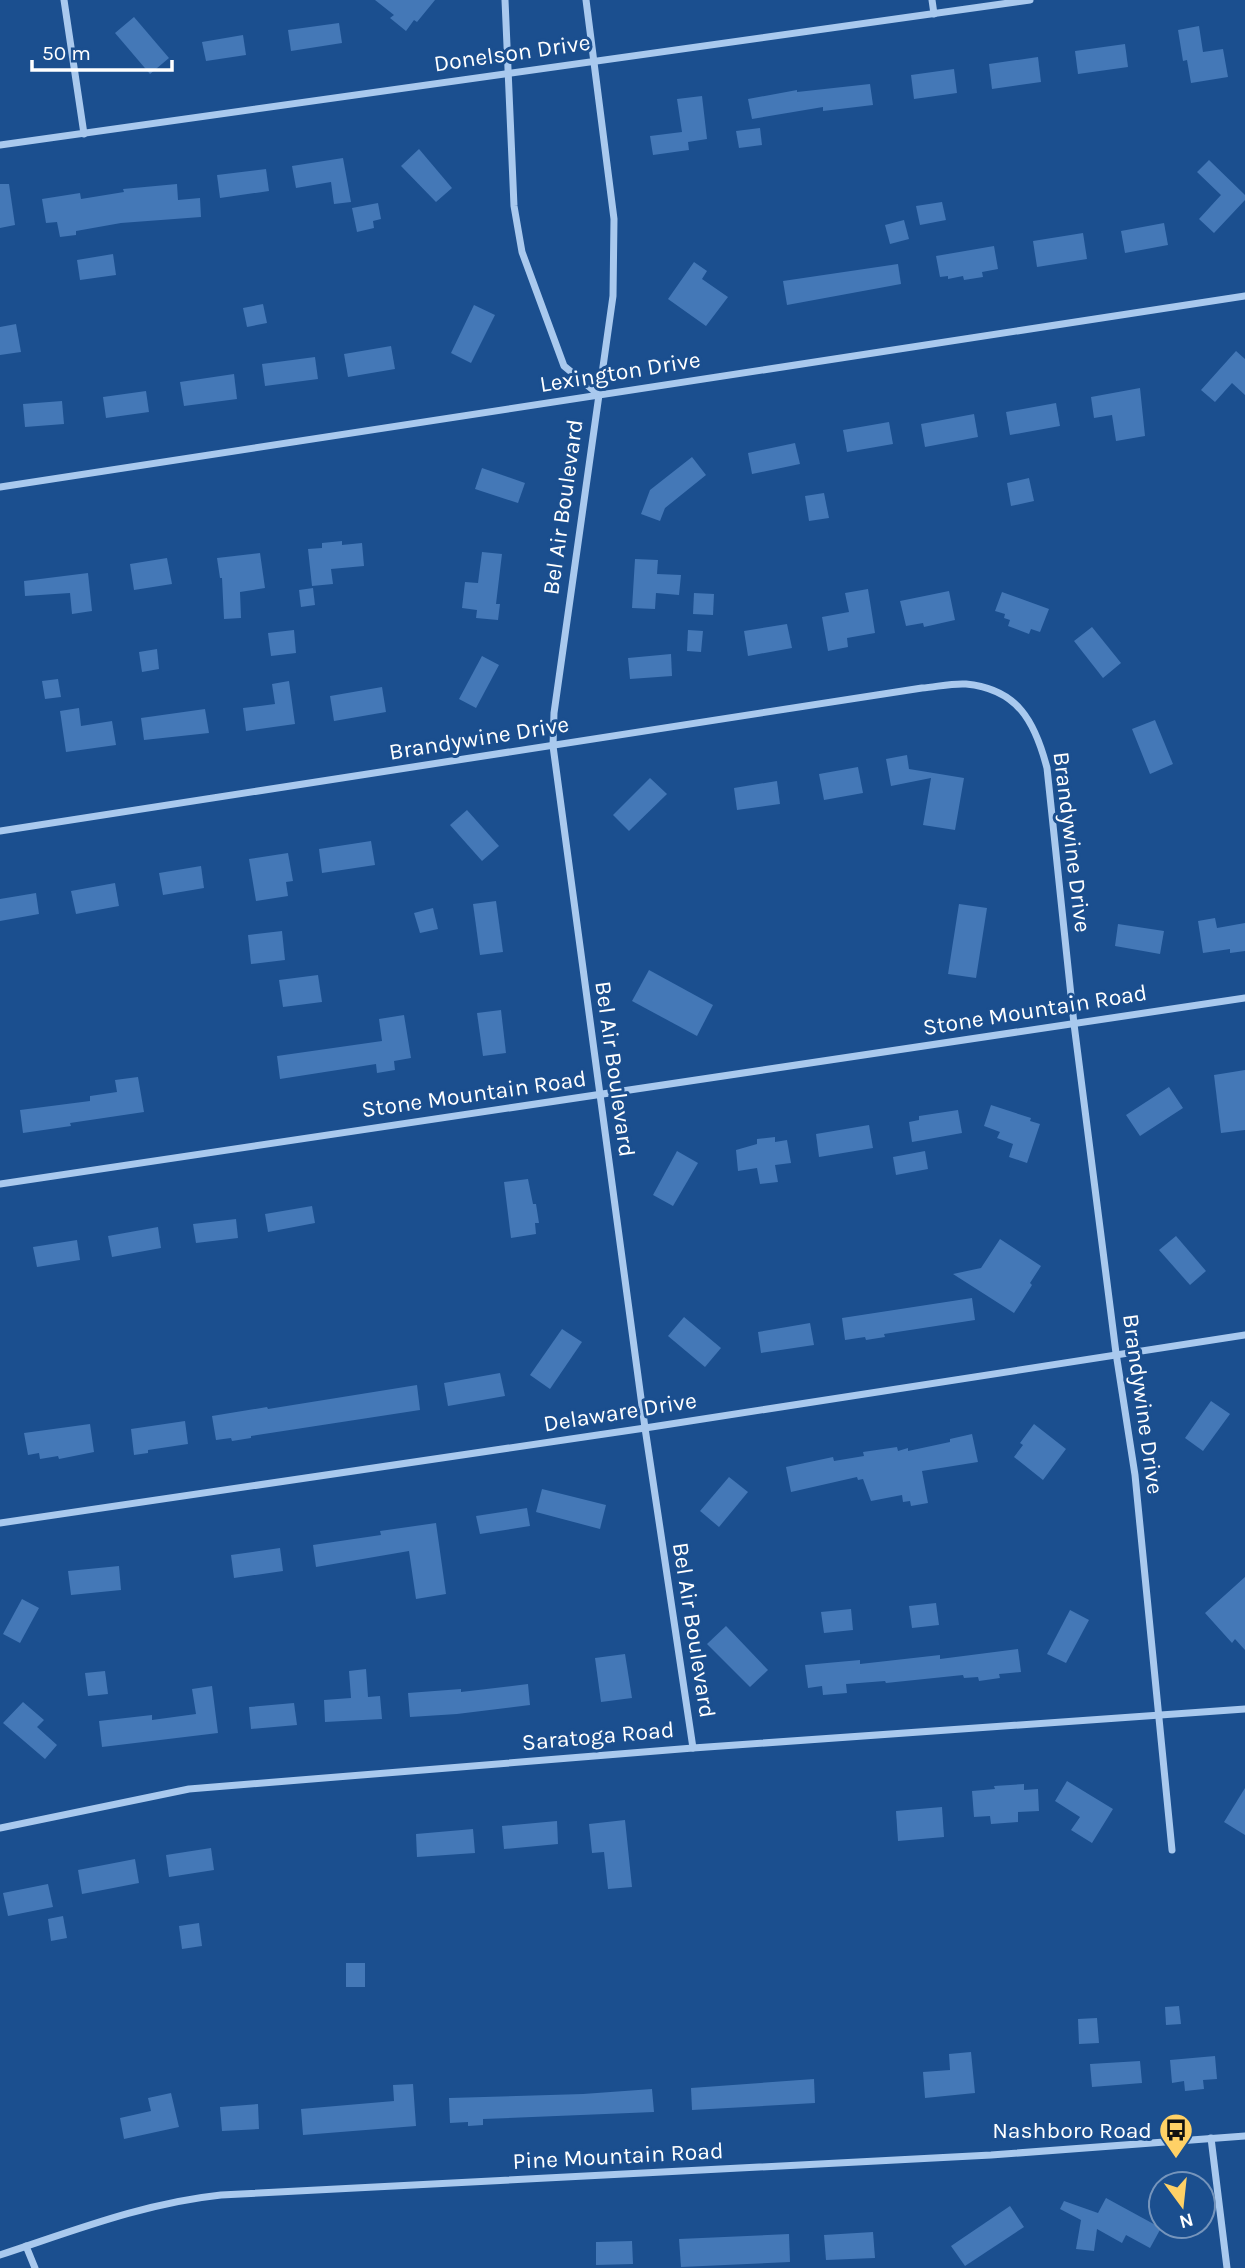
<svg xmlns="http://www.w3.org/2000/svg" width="1245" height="2268" viewBox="0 0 1245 2268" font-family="Karla,sans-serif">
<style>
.building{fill:#4478b7}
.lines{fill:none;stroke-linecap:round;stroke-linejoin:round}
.minor{stroke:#a9c9ee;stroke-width:7}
.labels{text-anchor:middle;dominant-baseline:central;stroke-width:6;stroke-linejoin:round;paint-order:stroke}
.street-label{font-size:23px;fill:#fff;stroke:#1b4f8f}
.poi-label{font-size:23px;fill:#fff;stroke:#1b4f8f;text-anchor:end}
</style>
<rect width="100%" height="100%" fill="#1b4f8f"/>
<!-- building -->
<g class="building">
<path d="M375,0H435L417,22L414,20L406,31L390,18L394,15Z"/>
<path d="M134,17L169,58L150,74L115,33Z"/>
<path d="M339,23L342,43L291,51L288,30Z"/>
<path d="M1199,26L1203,52L1223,49L1228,77L1191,83L1187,60L1183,61L1178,30Z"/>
<path d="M243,35L246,55L206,61L202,42Z"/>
<path d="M1125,44L1128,67L1078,74L1075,51Z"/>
<path d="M1038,57L1041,82L992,89L989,64Z"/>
<path d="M954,69L957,93L914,99L911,75Z"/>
<path d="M870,84L873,105L823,111V107L752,119L748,99L797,90V92Z"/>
<path d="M702,96L707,139L688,142L689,150L653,155L650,136L682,132L677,99Z"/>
<path d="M760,128L762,145L739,148L736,131Z"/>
<path d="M419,149L452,188L436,202L401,166Z"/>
<path d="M343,158L351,202L334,204L331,182L296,188L292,166Z"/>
<path d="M1209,160L1245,195V200L1214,233L1199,219L1221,195L1197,172Z"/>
<path d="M266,169L269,191L220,198L217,175Z"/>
<path d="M0,184H9L15,225L0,228Z"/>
<path d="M177,184L178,200L200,198L201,217L121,223L76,231V235L60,237L57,222L46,223L42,199L80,193L81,199L124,192L123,189Z"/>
<path d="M942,202L946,220L920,225L916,206Z"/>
<path d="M378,203L381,219L373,221L374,228L357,232L352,208Z"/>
<path d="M904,220L909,239L890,244L885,225Z"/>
<path d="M1164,223L1168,245L1125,253L1121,231Z"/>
<path d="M1083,233L1087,259L1037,267L1033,241Z"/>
<path d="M994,246L998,269L982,272L983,277L964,280L963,276L948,279V276L940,277L936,256Z"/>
<path d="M113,254L116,275L80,280L77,260Z"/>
<path d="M694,262L707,271L702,279L728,297L706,326L668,299Z"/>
<path d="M898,264L901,284L787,305L783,281Z"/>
<path d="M263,304L267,323L247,327L243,308Z"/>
<path d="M474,305L495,315L471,363L451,353Z"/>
<path d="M16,324L21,352L0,355V327Z"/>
<path d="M391,346L395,369L348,377L344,354Z"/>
<path d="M1236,351L1245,359V395L1232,383L1215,402L1201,390Z"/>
<path d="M315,357L318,379L265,386L262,364Z"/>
<path d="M234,374L237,399L184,406L180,382Z"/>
<path d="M1140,388L1145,436L1116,441L1112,415L1094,418L1091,397Z"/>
<path d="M146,391L149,412L106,418L103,397Z"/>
<path d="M62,401L64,424L25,427L23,404Z"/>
<path d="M1056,403L1060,426L1010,435L1006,412Z"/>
<path d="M974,414L978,437L925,447L921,424Z"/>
<path d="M889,422L893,444L847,452L843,430Z"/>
<path d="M795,443L800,464L752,474L748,453Z"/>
<path d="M692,457L706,475L665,508L660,521L641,514L650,490Z"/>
<path d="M482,468L525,483L518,503L475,489Z"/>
<path d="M1029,478L1034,501L1011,506L1007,483Z"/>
<path d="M824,493L829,518L809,521L805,496Z"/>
<path d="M342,541V545L362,543L364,566L331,569L333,584L312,586L308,549L322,548V543Z"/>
<path d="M482,552L502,554L496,604H500L498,620L476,618L477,610L462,608L465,582L478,583Z"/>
<path d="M260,553L265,588L240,592L241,618L224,619L222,578H220L217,558Z"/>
<path d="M167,558L172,584L134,590L130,564Z"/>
<path d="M635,559L658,560L657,574L681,575L679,595L656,593L655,609L632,608Z"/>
<path d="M88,573L92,611L72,614L70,593L25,596L24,581Z"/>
<path d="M313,588L315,605L301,607L299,590Z"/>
<path d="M868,589L875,633L847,638L848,647L828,651L822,617L849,612L845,593Z"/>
<path d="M949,591L955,620L924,627L923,623L906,626L900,601Z"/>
<path d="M1002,592L1049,609L1040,632L1031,629L1029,634L1008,626L1010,620L1004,618L1005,614L995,611Z"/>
<path d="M694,593L714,594L713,615L693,614Z"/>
<path d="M787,624L792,648L748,656L744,631Z"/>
<path d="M1092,627L1121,663L1103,678L1074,641Z"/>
<path d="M294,630L296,653L271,656L268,633Z"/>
<path d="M688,630L703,631L701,652L687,651Z"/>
<path d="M157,649L159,669L142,672L139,652Z"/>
<path d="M671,654L672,676L630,679L628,658Z"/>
<path d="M482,656L499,665L476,708L459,699Z"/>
<path d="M58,679L61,697L45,699L42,681Z"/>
<path d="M289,681L295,724L246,731L243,708L275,704L272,684Z"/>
<path d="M382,687L386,712L334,721L330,696Z"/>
<path d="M79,708L81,726L112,721L116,745L66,752L60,711Z"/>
<path d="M205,709L209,733L144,740L141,718Z"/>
<path d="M1155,720L1173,764L1150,774L1132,729Z"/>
<path d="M907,755L909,769L964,778L955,830L923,825L931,778L891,786L886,759Z"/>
<path d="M858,767L863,793L824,800L819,774Z"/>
<path d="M650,778L667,794L629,831L613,815Z"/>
<path d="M777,781L780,804L737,810L734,788Z"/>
<path d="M467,810L499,846L482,861L450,825Z"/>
<path d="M371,841L375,865L322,873L319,849Z"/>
<path d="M288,853L293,881L286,882L288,896L256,901L249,859Z"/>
<path d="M201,866L204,888L163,895L159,873Z"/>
<path d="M115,883L119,906L76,914L71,891Z"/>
<path d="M36,893L39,914L0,921V899Z"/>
<path d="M496,901L503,952L480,955L473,904Z"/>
<path d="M959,904L987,908L976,978L948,974Z"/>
<path d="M433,908L438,929L420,933L414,913Z"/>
<path d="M1215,918L1217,928L1245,923V951L1230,953V949L1203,953L1198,921Z"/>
<path d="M1118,924L1164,931L1160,954L1115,946Z"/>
<path d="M282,931L285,960L251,964L248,935Z"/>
<path d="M649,970L713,1005L697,1036L632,1001Z"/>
<path d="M318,975L322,1002L283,1007L279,980Z"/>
<path d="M501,1010L506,1053L483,1056L477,1013Z"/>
<path d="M404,1015L411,1058L394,1061L395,1070L377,1073L376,1064L280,1079L277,1056L382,1041L379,1019Z"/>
<path d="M1245,1070V1130L1221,1133L1214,1075Z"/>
<path d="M138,1077L144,1112L70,1123L71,1126L23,1133L20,1110L90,1101V1096L117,1092L115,1080Z"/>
<path d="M1169,1087L1183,1108L1140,1136L1126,1115Z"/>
<path d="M991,1105L1031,1118L1030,1121L1040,1124L1027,1163L1009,1157L1013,1144L997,1138L1000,1132L984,1126Z"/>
<path d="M958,1110L962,1133L912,1142L909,1122L919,1120V1116Z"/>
<path d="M869,1125L873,1148L819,1157L816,1134Z"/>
<path d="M775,1137V1142L787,1140L791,1163L775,1165L778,1182L760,1184L757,1168L738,1171L736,1150L757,1144V1139Z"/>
<path d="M677,1151L698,1163L673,1206L653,1195Z"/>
<path d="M925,1151L928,1169L896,1175L893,1157Z"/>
<path d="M528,1179L533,1204H536L539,1223H535L536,1234L511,1238L504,1182Z"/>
<path d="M312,1206L315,1223L268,1232L265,1214Z"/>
<path d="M236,1219L238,1238L196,1243L193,1224Z"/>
<path d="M158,1227L161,1248L112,1257L108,1236Z"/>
<path d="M1176,1236L1206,1271L1190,1285L1159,1250Z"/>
<path d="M1000,1239L1041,1266L1030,1283L1032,1285L1014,1313L953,1274L981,1268Z"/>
<path d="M77,1240L80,1260L37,1267L33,1247Z"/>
<path d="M972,1298L975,1320L884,1334L885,1337L866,1340L865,1337L845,1340L842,1318Z"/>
<path d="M684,1317L721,1348L705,1367L668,1336Z"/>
<path d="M810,1323L814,1345L761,1353L758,1332Z"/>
<path d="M562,1329L582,1342L550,1389L530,1375Z"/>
<path d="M500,1373L505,1396L448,1406L444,1383Z"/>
<path d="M417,1385L420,1410L251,1436V1438L232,1441L231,1438L216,1440L212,1416L267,1407L268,1409Z"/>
<path d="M1211,1401L1230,1414L1203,1451L1185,1438Z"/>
<path d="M185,1421L188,1444L148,1450V1453L134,1455L131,1429Z"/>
<path d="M90,1424L94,1452L59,1459L58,1456L40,1459L39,1453L28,1455L24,1433Z"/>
<path d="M1034,1424L1066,1449L1043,1480L1014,1457L1023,1445L1020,1443Z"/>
<path d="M972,1434L978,1462L922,1471L928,1503L911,1506L910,1501L903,1502L902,1495L871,1501L863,1479L858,1480L857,1477L791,1492L786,1467L833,1457L834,1461L864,1456L863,1452L897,1447L898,1451L908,1448V1451L950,1442V1439Z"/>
<path d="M729,1477L748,1492L719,1527L700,1511Z"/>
<path d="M542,1489L606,1505L600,1529L536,1512Z"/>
<path d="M527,1508L530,1526L480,1534L476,1516Z"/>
<path d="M436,1523L446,1594L416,1599L409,1551L316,1567L313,1545L381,1535L380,1531Z"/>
<path d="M280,1548L283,1571L234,1578L231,1555Z"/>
<path d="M119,1566L121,1590L71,1595L68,1571Z"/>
<path d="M1245,1577V1650L1235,1639L1232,1643L1205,1613Z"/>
<path d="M22,1599L39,1608L20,1643L3,1634Z"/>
<path d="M936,1603L939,1625L912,1628L909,1606Z"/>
<path d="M851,1609L853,1630L824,1633L821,1612Z"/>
<path d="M1070,1610L1089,1620L1066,1663L1047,1654Z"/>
<path d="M726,1626L768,1670L750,1687L707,1644Z"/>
<path d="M1018,1649L1021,1672L999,1674L1000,1678L979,1681L978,1677L964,1678L963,1675L886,1683L885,1681L846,1684L847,1693L823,1695L822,1686L808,1688L805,1665L860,1660V1664L940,1655V1659Z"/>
<path d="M625,1654L632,1698L601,1702L595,1658Z"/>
<path d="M366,1669L368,1697L380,1696L382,1719L325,1722L324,1700L351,1698L349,1671Z"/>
<path d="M105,1671L108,1694L88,1696L85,1673Z"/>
<path d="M528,1684L530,1705L457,1714L410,1717L408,1693L461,1689V1692Z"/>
<path d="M212,1686L218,1733L102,1747L99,1721L152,1715V1720L196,1714L192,1689Z"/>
<path d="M23,1702L44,1720L37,1727L57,1745L45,1759L3,1723Z"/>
<path d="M294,1703L297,1725L251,1729L249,1707Z"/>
<path d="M1067,1781L1113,1809L1092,1843L1071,1830L1080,1817L1055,1801Z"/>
<path d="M1024,1784V1790L1038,1789L1039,1811L1018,1812V1822L991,1824L990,1816L974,1817L972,1791L995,1789L994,1786Z"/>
<path d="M1245,1788V1835L1224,1822Z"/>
<path d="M942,1807L944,1837L898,1841L896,1811Z"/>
<path d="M625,1820L632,1887L608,1889L604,1852L592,1853L589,1824Z"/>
<path d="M557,1821L558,1844L504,1849L502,1826Z"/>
<path d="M473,1829L475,1853L417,1857L416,1834Z"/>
<path d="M211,1848L214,1870L169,1877L166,1855Z"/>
<path d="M135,1859L139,1883L82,1894L78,1870Z"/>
<path d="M48,1884L53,1907L8,1916L3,1893Z"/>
<path d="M63,1916L67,1938L51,1941L48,1919Z"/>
<path d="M199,1923L202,1946L182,1949L179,1926Z"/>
<rect x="346" y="1963" width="19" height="24"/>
<path d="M1179,2006L1181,2024L1166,2025L1165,2007Z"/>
<path d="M1097,2018L1099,2043L1079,2044L1078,2019Z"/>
<path d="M971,2052L975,2093L925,2098L923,2072L950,2070L949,2054Z"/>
<path d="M1215,2056L1217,2079L1203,2080L1204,2089L1185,2091L1184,2081L1172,2083L1170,2060Z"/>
<path d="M1140,2061L1142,2083L1092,2087L1090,2064Z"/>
<path d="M814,2079L815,2103L692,2110L691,2088Z"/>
<path d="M413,2084L416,2126L303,2135L301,2109L394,2101L393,2085Z"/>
<path d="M652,2089L654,2112L483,2119V2125L468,2126V2122L450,2123L449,2098L583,2094Z"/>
<path d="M171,2093L179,2127L124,2139L120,2118L151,2111L148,2098Z"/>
<path d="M258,2104L259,2129L222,2131L220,2107Z"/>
<path d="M1106,2198L1161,2228L1150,2248L1126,2235L1122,2243L1097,2229L1094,2251L1076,2249L1081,2220L1060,2209L1064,2201L1098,2213Z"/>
<path d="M1010,2206L1024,2227L965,2266L951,2246Z"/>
<path d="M873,2232L875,2258L826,2260L824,2235Z"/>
<path d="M789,2234L790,2262L681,2267L679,2239Z"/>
<path d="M632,2241L633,2264L596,2265V2242Z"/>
</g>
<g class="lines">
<!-- minor -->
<g class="minor">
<path d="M64,0L84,134"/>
<path d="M505,0L514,206L522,252L564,366L598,394"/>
<path d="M586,0L614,219L613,296L554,713L553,746L645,1428L693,1748"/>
<path d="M932,0L934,14"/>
<path d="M0,145L1030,0"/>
<path d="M0,487L1245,296"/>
<path d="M0,831L922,688C936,687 952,683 966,684C1018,689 1035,722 1047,768L1074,1024L1116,1353L1135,1475L1172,1850"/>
<path d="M0,1184L1245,998"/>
<path d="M0,1523L645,1428L1245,1335"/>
<path d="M0,1828L189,1789L693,1748L1245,1709"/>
<path d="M1211,2138L1227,2268"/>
<path d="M26,2246L35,2268"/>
<path d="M0,2255C73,2231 144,2203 221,2195L991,2155L1245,2136"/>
</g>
</g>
<!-- icons -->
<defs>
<g id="bus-pin" transform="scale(1.75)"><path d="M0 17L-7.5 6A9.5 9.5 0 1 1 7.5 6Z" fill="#ffd166" stroke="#1b4f8f"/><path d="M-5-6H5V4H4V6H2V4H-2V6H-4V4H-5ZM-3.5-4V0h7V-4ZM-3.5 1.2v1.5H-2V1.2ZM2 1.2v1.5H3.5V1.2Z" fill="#111"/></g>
</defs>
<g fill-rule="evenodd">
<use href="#bus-pin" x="1176" y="2130"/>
</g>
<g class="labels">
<!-- street labels -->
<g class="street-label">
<text transform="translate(512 53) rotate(-8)">Donelson Drive</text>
<text transform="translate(620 372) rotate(-9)">Lexington Drive</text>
<text transform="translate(563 507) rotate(-82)">Bel Air Boulevard</text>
<text transform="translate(479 738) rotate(-9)">Brandywine Drive</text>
<text transform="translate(1072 842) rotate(83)">Brandywine Drive</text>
<text transform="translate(1035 1010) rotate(-9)">Stone Mountain Road</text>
<text transform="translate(615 1069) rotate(82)">Bel Air Boulevard</text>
<text transform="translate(474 1094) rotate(-8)">Stone Mountain Road</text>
<text transform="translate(1143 1404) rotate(82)">Brandywine Drive</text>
<text transform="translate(620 1412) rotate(-9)">Delaware Drive</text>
<text transform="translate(694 1630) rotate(81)">Bel Air Boulevard</text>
<text transform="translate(598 1736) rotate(-5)">Saratoga Road</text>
<text transform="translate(618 2156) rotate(-3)">Pine Mountain Road</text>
</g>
<!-- poi labels -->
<g class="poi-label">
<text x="1152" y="2130">Nashboro Road</text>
</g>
</g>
<!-- north arrow -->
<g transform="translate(1182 2205) rotate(165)"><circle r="33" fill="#1b4f8f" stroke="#7695bc" stroke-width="2"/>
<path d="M0-5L12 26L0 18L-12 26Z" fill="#ffd166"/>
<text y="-10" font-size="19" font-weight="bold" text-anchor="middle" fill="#ffffff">N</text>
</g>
<!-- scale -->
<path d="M32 60v10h140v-10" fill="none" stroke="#ffffff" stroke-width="3.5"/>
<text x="42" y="60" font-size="21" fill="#ffffff" stroke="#1b4f8f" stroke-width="5" paint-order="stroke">50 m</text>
</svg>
